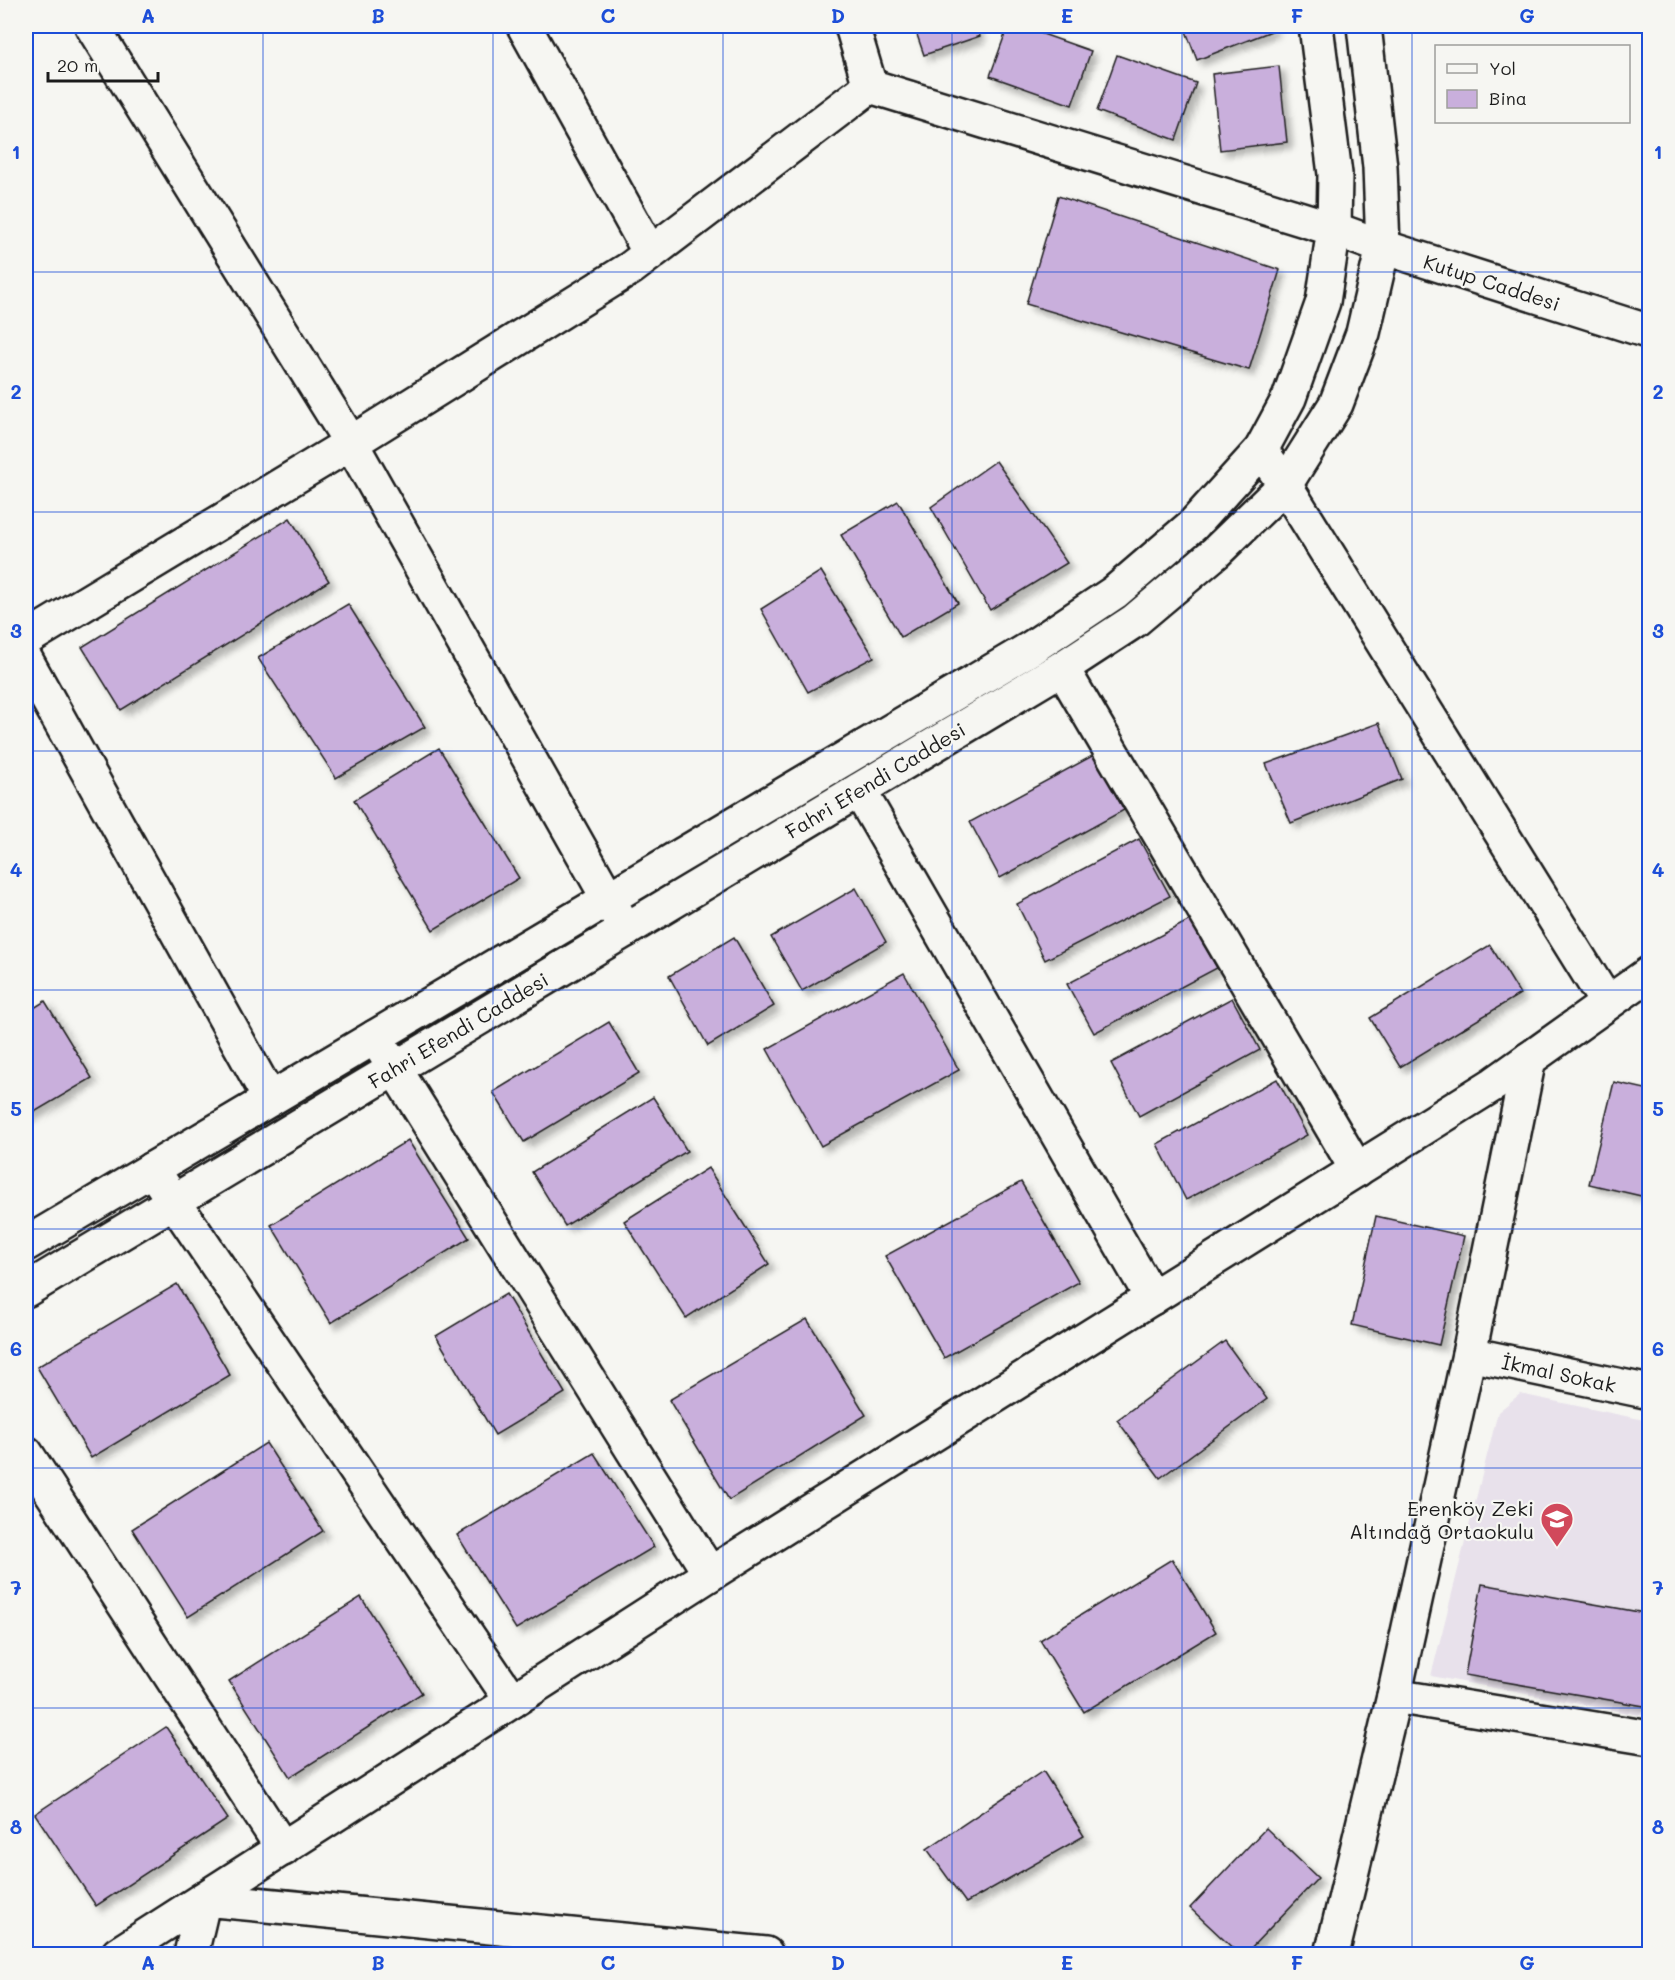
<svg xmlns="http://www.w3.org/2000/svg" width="1675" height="1980" viewBox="0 0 1675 1980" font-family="Mali,sans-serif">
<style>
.built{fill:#e8e1eb}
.building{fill:#c9afdc;stroke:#1c1c1c;stroke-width:1.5;filter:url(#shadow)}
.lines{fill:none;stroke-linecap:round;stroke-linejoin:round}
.minor-casing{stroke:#1c1c1c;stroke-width:38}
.tertiary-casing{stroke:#1c1c1c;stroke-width:38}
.minor{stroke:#f6f6f2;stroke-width:33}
.tertiary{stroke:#f6f6f2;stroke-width:33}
.grid{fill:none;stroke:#1d4ed8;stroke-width:1.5;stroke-opacity:0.55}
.labels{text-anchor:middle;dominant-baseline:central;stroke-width:4.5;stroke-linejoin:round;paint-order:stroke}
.street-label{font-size:20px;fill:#1c1c1c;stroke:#f6f6f2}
.poi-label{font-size:20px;fill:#1c1c1c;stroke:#f6f6f2;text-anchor:end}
.neatline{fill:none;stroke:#1d4ed8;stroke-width:2}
.grid-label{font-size:20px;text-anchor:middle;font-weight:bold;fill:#1d4ed8}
</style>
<defs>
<filter id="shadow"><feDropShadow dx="5.5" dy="5.5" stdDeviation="3" flood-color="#0004"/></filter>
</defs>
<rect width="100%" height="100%" fill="#f6f6f2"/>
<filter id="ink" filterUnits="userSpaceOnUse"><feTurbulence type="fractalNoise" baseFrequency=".0167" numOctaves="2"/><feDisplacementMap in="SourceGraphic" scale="12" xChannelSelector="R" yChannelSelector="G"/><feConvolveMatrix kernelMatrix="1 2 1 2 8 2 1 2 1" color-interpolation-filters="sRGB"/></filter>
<g filter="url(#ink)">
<!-- built -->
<path class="built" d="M1520,1394L1649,1421V1717L1431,1676L1498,1412Z"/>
<!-- building -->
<g class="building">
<path d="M914,26H976L980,36L924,55Z"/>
<path d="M1008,26H1020L1091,51L1072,105L990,76Z"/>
<path d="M1184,26H1272L1274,30L1197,60Z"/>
<path d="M1117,55L1196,83L1176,140L1097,111Z"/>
<path d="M1279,66L1287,142L1220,150L1212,74Z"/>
<path d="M1058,196L1280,270L1249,370L1026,304Z"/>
<path d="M996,461L1067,563L990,610L931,507Z"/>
<path d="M898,501L958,603L901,637L841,535Z"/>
<path d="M290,518L329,581L121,710L82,647Z"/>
<path d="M821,571L874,657L808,692L761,609Z"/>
<path d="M348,604L425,727L336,778L258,658Z"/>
<path d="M1379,723L1402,779L1291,823L1266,764Z"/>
<path d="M439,748L519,878L433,930L354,800Z"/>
<path d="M1094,755L1124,810L1000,878L970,822Z"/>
<path d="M1139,839L1170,896L1045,960L1017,904Z"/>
<path d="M856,888L886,942L802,991L771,937Z"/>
<path d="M1190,920L1217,968L1094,1033L1067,984Z"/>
<path d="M734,937L774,1006L708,1046L669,976Z"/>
<path d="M1490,945L1520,994L1400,1067L1370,1018Z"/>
<path d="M904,973L959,1070L821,1146L767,1049Z"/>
<path d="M1232,998L1260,1050L1139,1116L1111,1063Z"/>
<path d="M45,1001L92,1078L26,1117V1013Z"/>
<path d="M609,1022L639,1073L524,1142L493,1092Z"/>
<path d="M1277,1079L1307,1135L1186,1200L1157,1144Z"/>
<path d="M1614,1082L1650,1090V1198L1589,1184Z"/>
<path d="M653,1097L687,1151L565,1226L532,1172Z"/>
<path d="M408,1140L469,1238L331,1323L271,1225Z"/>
<path d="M708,1168L769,1264L686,1318L624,1221Z"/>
<path d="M1021,1182L1079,1282L944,1358L885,1256Z"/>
<path d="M1376,1216L1464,1236L1439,1345L1352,1325Z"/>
<path d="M177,1284L230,1375L91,1458L37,1367Z"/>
<path d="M506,1294L565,1393L495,1435L436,1336Z"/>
<path d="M807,1319L866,1415L729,1500L669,1400Z"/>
<path d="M1225,1341L1267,1399L1160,1478L1117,1420Z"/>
<path d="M266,1443L323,1531L188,1617L132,1529Z"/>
<path d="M594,1453L654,1547L516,1629L457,1535Z"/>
<path d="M1172,1559L1216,1632L1084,1712L1040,1640Z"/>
<path d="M1482,1584L1650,1614V1707L1465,1675Z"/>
<path d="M361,1597L422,1693L290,1777L229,1681Z"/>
<path d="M166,1727L228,1819L96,1906L35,1814Z"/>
<path d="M1043,1771L1084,1836L966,1903L927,1849Z"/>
<path d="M1266,1828L1318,1878L1245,1954H1239L1190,1908Z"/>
</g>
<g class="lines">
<!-- minor casing -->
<g class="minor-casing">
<g id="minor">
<path d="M92,26L351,443L626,930"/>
<path d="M524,26L650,253"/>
<path d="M852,26L870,86L1334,229L1383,247L1650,332"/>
<path d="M1261,450L1285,485L1607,1003"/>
<path d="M26,639L351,443L631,268L870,86"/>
<path d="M26,660L270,1099"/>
<path d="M1062,668L1357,1170"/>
<path d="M859,790L1152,1298"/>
<path d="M375,1037L710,1574"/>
<path d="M152,1169L512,1701"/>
<path d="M1469,1354L1650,1392"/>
<path d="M26,1453L283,1849"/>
<path d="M1394,1696L1650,1738"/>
<path d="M118,1954L710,1574L1494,1084L1650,973"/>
<path d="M191,1954L204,1899L766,1954"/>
<path d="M1332,1954L1394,1696L1469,1354L1529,1059"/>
</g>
</g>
<!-- tertiary casing -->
<g class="tertiary-casing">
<g id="tertiary">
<path d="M26,1244L1031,648L1115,592L1193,525L1261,450L1289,398L1323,302L1334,229L1335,174L1316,26"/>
<path d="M26,1290L1062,668L1134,621L1216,552L1285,485L1336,404L1363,333L1383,247L1380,167L1364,26"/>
</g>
</g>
<!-- minor -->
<use href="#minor" class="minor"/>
<!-- tertiary -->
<use href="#tertiary" class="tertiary"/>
</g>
</g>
<!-- grid -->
<path class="grid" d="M263,26V1954M493,26V1954M723,26V1954M952,26V1954M1182,26V1954M1412,26V1954M26,272H1650M26,512H1650M26,751H1650M26,990H1650M26,1229H1650M26,1468H1650M26,1708H1650"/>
<!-- icons -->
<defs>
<g id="school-pin" transform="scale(1.725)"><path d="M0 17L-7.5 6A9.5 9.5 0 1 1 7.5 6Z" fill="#d1495b" stroke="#f6f6f2"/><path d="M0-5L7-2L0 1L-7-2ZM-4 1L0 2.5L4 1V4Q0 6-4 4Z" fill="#fff"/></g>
</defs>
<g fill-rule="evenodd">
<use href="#school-pin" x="1557" y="1519"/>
</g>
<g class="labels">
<!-- street labels -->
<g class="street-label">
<text transform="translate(1492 282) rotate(18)">Kutup Caddesi</text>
<text transform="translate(875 780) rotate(-31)">Fahri Efendi Caddesi</text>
<text transform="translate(458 1030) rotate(-31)">Fahri Efendi Caddesi</text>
<text transform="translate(1559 1373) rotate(12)">İkmal Sokak</text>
</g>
<!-- poi labels -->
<g class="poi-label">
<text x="1534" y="1508">Erenköy Zeki<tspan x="1534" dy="23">Altındağ Ortaokulu</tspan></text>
</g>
</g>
<!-- margin -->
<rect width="1675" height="1980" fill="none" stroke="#f6f6f2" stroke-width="66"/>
<!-- legend -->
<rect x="1435" y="45" width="195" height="78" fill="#f6f6f2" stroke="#9f9f9c" stroke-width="1.5"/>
<rect x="1447" y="64" width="30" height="9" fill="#f6f6f2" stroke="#9f9f9c" stroke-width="1.5"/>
<text x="1489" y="75" font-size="18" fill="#1c1c1c">Yol</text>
<rect x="1447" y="90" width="30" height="18" fill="#c9afdc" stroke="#9f9f9c" stroke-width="1.5"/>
<text x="1489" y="105" font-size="18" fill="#1c1c1c">Bina</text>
<!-- scale -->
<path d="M48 72v9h110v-9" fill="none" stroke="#1c1c1c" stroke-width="3"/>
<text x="57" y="72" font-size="18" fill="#1c1c1c" stroke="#f6f6f2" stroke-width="4.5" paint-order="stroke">20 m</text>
<rect x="33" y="33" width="1609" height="1914" class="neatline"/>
<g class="grid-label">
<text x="148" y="23">A</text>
<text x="378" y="23">B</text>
<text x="608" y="23">C</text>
<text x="838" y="23">D</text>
<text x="1067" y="23">E</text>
<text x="1297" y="23">F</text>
<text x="1527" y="23">G</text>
<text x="16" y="159">1</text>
<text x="1658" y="159">1</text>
<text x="16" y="399">2</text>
<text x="1658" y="399">2</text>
<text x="16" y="638">3</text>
<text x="1658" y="638">3</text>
<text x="16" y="877">4</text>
<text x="1658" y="877">4</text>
<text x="16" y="1116">5</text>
<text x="1658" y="1116">5</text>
<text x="16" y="1356">6</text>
<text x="1658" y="1356">6</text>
<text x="16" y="1595">7</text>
<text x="1658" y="1595">7</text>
<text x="16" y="1834">8</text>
<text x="1658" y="1834">8</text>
<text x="148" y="1970">A</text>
<text x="378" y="1970">B</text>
<text x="608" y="1970">C</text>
<text x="838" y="1970">D</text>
<text x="1067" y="1970">E</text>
<text x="1297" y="1970">F</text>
<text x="1527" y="1970">G</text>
</g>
</svg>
